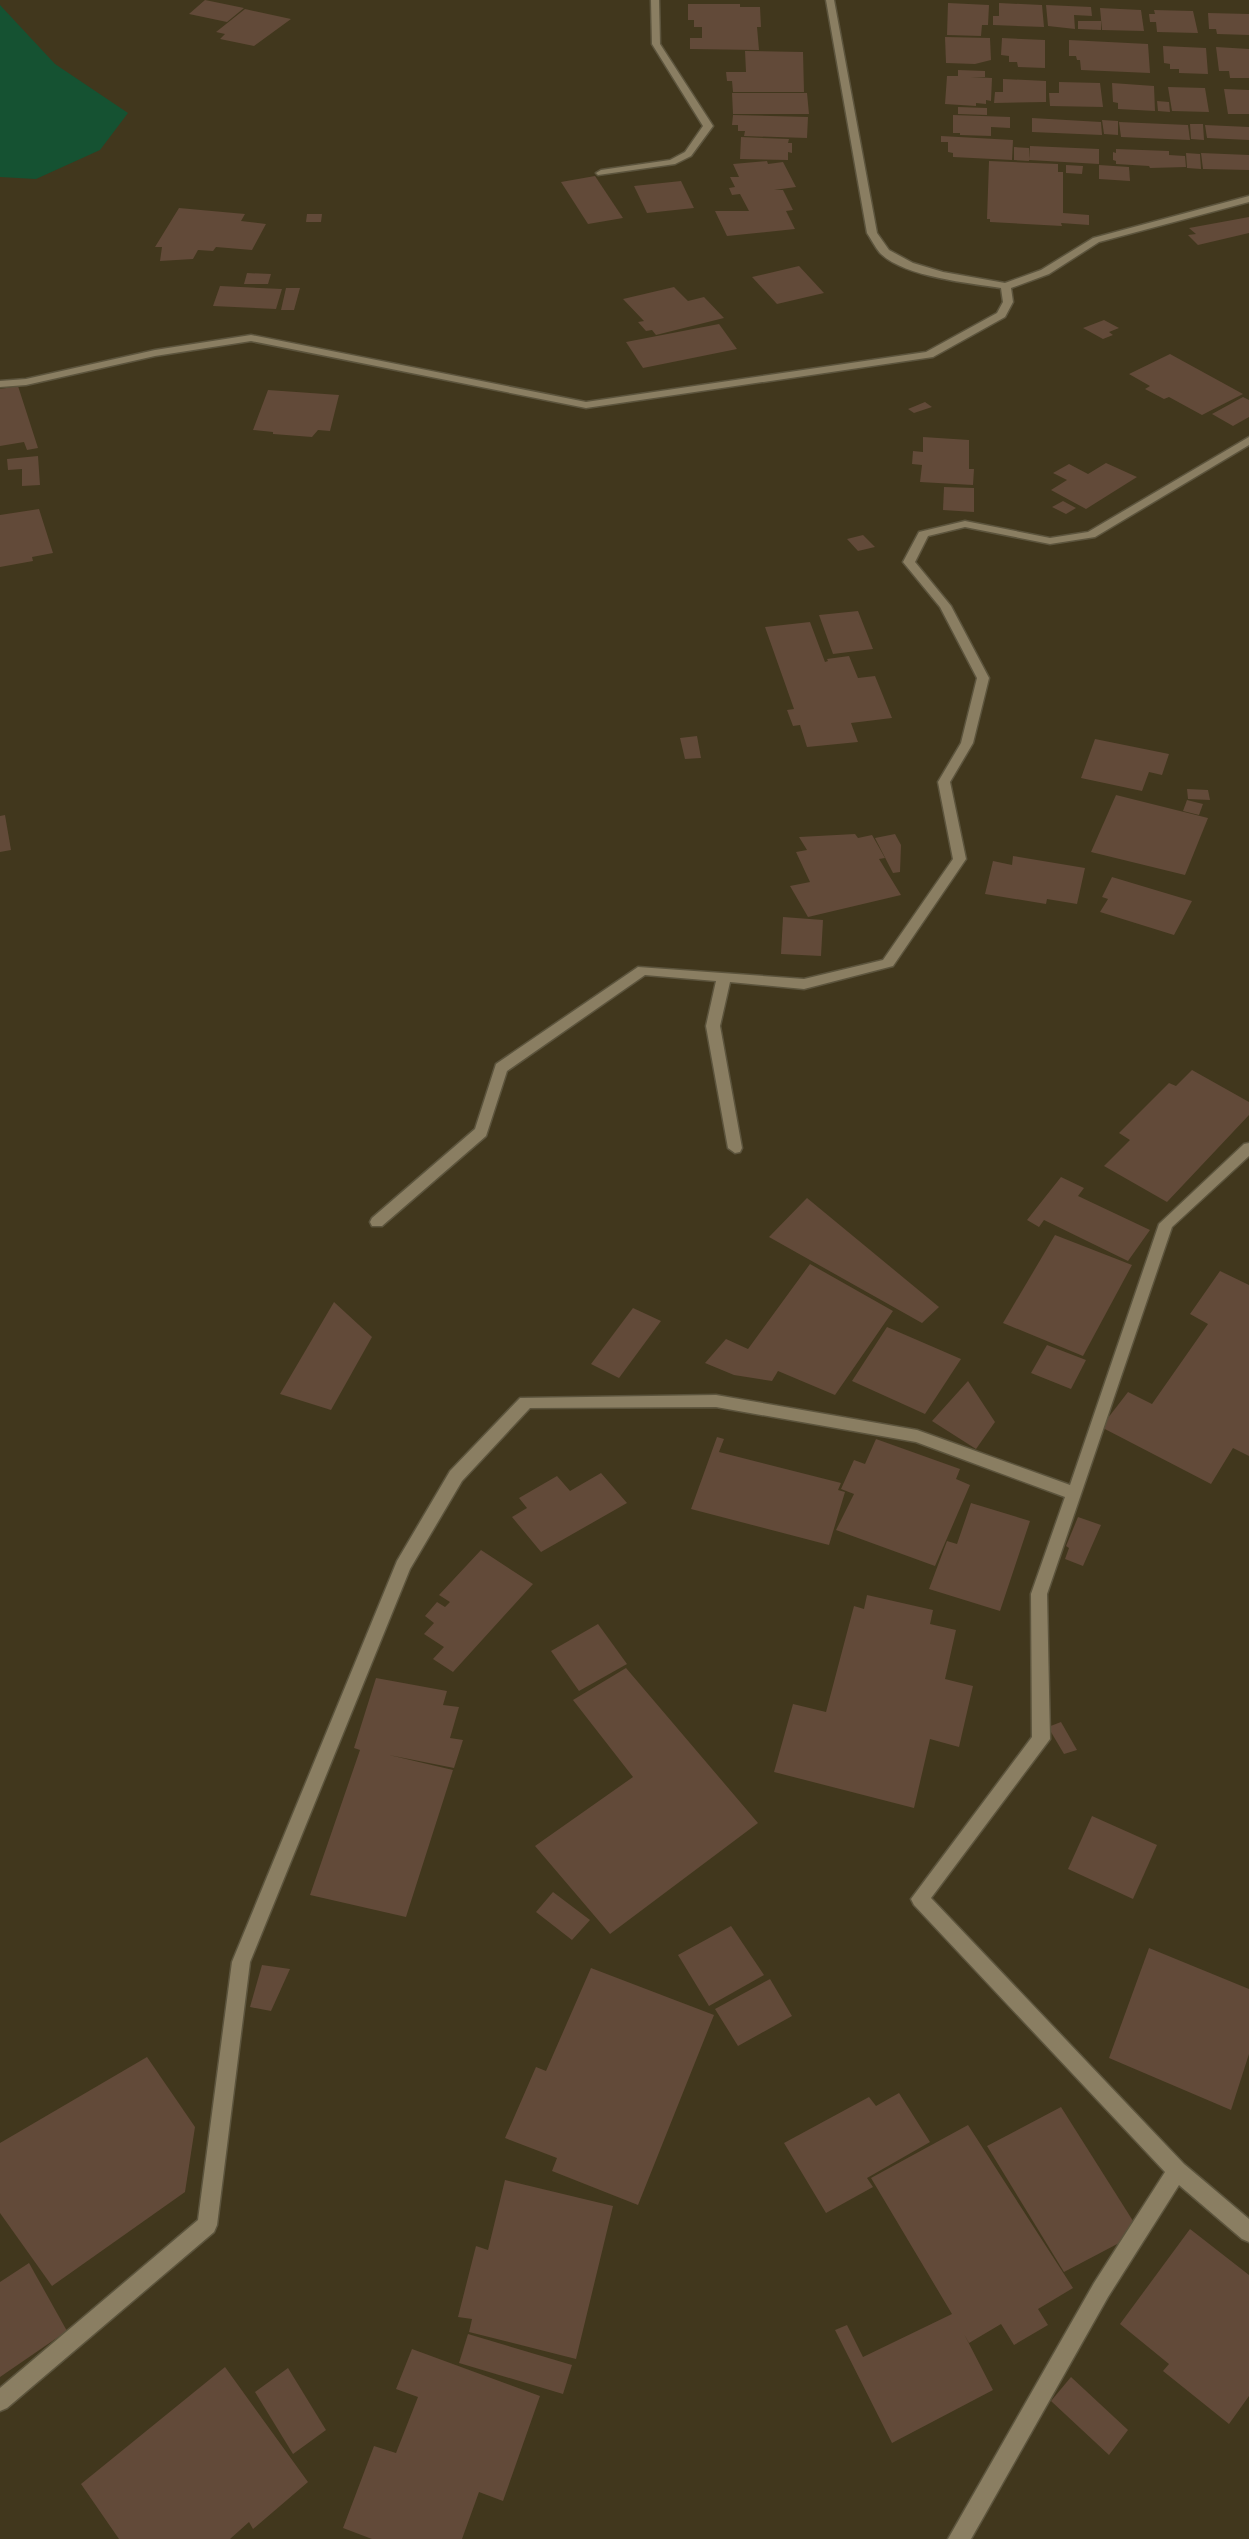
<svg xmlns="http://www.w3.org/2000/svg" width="1249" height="2539" viewBox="0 0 1249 2539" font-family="'Source Sans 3',sans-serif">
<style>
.green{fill:#155232}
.building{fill:#624a39}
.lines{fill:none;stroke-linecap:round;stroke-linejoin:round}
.street-casing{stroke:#5c543d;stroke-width:3}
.street{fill:#8a7e62;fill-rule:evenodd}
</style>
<rect width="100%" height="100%" fill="#41371d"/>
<!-- green -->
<path class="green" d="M0,5L55,64L128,113L100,150L36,179L0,177Z"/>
<!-- building -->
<g class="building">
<path d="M205,0L244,8L227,22L189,14Z"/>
<path d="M948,3L989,5L988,25H982L981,36L947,35Z"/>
<path d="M999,3L1042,5L1044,27L993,25V16H999Z"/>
<path d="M688,4H740V7H760L761,27H757L759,50L690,49V38H702V27H694V20H688Z"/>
<path d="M1046,5L1091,7L1092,16L1074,15L1075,29L1048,26Z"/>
<path d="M1100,8L1141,10L1144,31L1102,30Z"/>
<path d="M245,9L291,19L254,46L220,39L225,34L216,32Z"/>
<path d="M1154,10L1193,11L1198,33L1157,32L1156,22H1150L1149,14H1155Z"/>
<path d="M1208,13L1249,14V35L1217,34L1216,29H1209Z"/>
<path d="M1078,21H1101V30L1078,29Z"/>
<path d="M945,37L990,38L991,60L975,64L946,63Z"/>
<path d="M1002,38L1045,40V68L1018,67L1017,62H1009V56L1001,55Z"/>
<path d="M1069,40L1148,44L1150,73L1081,70L1080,60H1077L1076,56H1069Z"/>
<path d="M1163,46L1206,48L1208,74L1179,73V69H1170V64L1164,63Z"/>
<path d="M1216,47L1249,49V78H1230L1229,71H1219Z"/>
<path d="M745,51L803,52L804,92H733L732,81H727L726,72H746Z"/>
<path d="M958,70L985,71V77H971L992,78L991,101L986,100V104L976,103V106L945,104L947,76H958Z"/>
<path d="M1003,79L1046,81V102L994,103L995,92H1003Z"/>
<path d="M1059,82L1100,83L1103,107L1050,106L1049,93H1059Z"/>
<path d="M1112,83L1154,86L1155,111L1118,109V103L1113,102Z"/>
<path d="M1168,87L1205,88L1209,112L1172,111Z"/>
<path d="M1224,89L1249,90V114H1228Z"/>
<path d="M732,93H807L809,114H733Z"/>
<path d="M1157,101L1169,102L1170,112L1158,111Z"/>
<path d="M958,107L987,108V115L958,114Z"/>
<path d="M733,115L808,117L807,138L744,136L745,131H738V125H732Z"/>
<path d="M953,115L1010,117V128L991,127V136L960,135V133H953Z"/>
<path d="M1032,118L1101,122L1102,135L1032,132Z"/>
<path d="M1102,120L1118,121V135L1104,134Z"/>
<path d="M1119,122L1188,125L1190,140L1121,137Z"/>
<path d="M1190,124H1203L1204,140L1191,139Z"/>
<path d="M1205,125L1249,127V140L1207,138Z"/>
<path d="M941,136L1013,140L1012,160L953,157V153L948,152V142H941Z"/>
<path d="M741,137L789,139L788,143H792V153L788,152V160L740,159Z"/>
<path d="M1030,146L1099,149V164L1029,160Z"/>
<path d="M1014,147L1029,148V161L1014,160Z"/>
<path d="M1116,149L1169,151V155L1185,156L1186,167L1150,168L1149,166L1116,164V161L1113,160V152L1116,153Z"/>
<path d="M1186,153L1200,154L1201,169L1187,168Z"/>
<path d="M1201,153L1249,155V170L1203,169Z"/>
<path d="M767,161L768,164L783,162L796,187L774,190H783L793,210L786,211L795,229L727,236L715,211H749L740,194L732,195L729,188L735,187L730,177H739L733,164Z"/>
<path d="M989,161L1058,164V172H1063V213L1089,215V225L1061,223L1062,226L990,222V219H987Z"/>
<path d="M1066,165L1083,166L1082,174L1066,173Z"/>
<path d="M1099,165L1129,167L1130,181L1099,179Z"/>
<path d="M595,176L623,218L588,224L561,182Z"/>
<path d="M681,181L694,208L647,213L634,186Z"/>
<path d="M179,208L245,214L241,221L266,224L252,250L216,247L213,251L198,250L193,259L160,261L162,247H155Z"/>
<path d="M307,214H322L321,222H306Z"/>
<path d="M1249,217V233L1198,245L1188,235L1196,234L1189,228Z"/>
<path d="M799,266L824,293L777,304L752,277Z"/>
<path d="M247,273L271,274L268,284H244Z"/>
<path d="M220,286L282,289L276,309L213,306Z"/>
<path d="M674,287L688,301L704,297L724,318L656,335L652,330L646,331L638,322L644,321L623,299Z"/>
<path d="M286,288H300L294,310H281Z"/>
<path d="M1104,320L1119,328L1109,332L1113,335L1103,339L1083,328Z"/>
<path d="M719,324L737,349L643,368L626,342Z"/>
<path d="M1170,354L1243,394L1202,415L1169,397L1164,399L1145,389L1150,386L1129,374Z"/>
<path d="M18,386L38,448L27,450L24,442L0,446V389Z"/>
<path d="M268,390L339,395L330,431L318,430L312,437L273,434V432L253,430Z"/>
<path d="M1243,397L1249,400V417L1233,426L1212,414Z"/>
<path d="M925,402L932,407L914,413L908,409Z"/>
<path d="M923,437L969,440V469H974L973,485L920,482L922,465L912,464L913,451L923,452Z"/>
<path d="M38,456L40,485L22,486V469L8,470L7,459Z"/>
<path d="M1106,463L1137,477L1086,509L1051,490L1067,480L1053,473L1069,464L1088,474Z"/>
<path d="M944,487L974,488V512L943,510Z"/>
<path d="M1063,501L1076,508L1066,514L1052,507Z"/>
<path d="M39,509L53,553L32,557L33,561L0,567V515Z"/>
<path d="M863,535L875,547L858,551L847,539Z"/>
<path d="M858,611L873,649L833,654L819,615Z"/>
<path d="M810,622L825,662L828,661L827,659L849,656L858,678L875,676L892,718L851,723L858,742L807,747L800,725L793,726L787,710L794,709L765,627Z"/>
<path d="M697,736L701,758L685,759L680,738Z"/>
<path d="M1095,739L1169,754L1162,775L1149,772L1142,791L1081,778Z"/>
<path d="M1187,789L1208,790L1210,800L1188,799Z"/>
<path d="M1116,795L1208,818L1185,875L1091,852Z"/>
<path d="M1187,800L1203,804L1199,815L1183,811Z"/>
<path d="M5,815L11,850L0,852V816Z"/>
<path d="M855,834L858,838L872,835L885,858L879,859L901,895L808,917L790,886L810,882L796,852L807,850L799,837Z"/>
<path d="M895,834L901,845L900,872L893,873L875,838Z"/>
<path d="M1013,856L1085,868L1077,904L1047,899L1046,904L985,894L993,861L1012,865Z"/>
<path d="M1112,877L1192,901L1174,935L1100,912L1108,899L1102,897Z"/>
<path d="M783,917L823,920L821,956L781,954Z"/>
<path d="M1192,1070L1249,1102V1115L1167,1202L1104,1166L1130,1140L1119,1133L1169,1083L1176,1086Z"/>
<path d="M1061,1177L1084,1188L1078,1196L1150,1230L1128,1261L1044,1220L1039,1227L1027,1220Z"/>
<path d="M807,1198L939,1307L922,1323L769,1237Z"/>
<path d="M1055,1235L1132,1265L1083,1356L1003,1323Z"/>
<path d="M810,1264L893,1311L835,1395L778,1371L772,1381L734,1375L705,1363L726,1339L748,1349Z"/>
<path d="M1220,1271L1249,1285V1456L1233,1448L1211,1484L1101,1427L1128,1392L1152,1404L1208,1324L1190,1314Z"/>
<path d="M334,1302L372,1337L331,1410L280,1394Z"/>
<path d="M633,1308L661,1321L619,1378L591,1364Z"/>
<path d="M887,1327L961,1359L925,1414L852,1381Z"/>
<path d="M1047,1345L1086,1360L1071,1389L1031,1373Z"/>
<path d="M968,1381L995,1422L976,1449L932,1421Z"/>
<path d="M717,1437L724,1439L719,1452L841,1483L838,1490L845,1492L829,1545L691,1509Z"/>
<path d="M876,1439L960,1469L956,1479L970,1485L935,1566L836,1530L854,1494L841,1489L854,1460L865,1464Z"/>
<path d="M601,1473L627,1503L541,1552L512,1517L527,1508L519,1498L557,1476L570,1491Z"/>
<path d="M971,1503L1030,1521L1000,1611L929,1589L947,1541L957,1544Z"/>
<path d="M1078,1517L1101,1525L1083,1566L1065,1559L1069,1548L1066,1546Z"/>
<path d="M481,1550L533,1584L453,1672L433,1659L444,1647L424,1634L434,1623L425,1616L437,1602L445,1607L450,1602L439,1595Z"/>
<path d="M867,1595L933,1610L930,1624L956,1630L945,1679L973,1686L959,1747L930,1739L914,1808L774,1772L793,1704L826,1712L854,1606L864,1609Z"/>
<path d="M598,1624L627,1664L579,1691L551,1651Z"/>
<path d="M626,1668L758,1823L610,1934L535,1846L633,1777L573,1700Z"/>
<path d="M376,1678L447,1691L443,1705L459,1707L450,1738L463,1740L454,1768L389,1755L453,1770L406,1917L310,1895L360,1750L354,1748Z"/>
<path d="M1061,1722L1077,1750L1064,1754L1048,1727Z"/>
<path d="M1092,1816L1157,1845L1133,1899L1068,1869Z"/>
<path d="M553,1892L590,1920L572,1940L536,1912Z"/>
<path d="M731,1926L764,1975L709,2006L678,1955Z"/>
<path d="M1149,1948L1249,1989V2054L1231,2110L1109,2058Z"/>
<path d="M262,1965L290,1969L271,2011L250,2007Z"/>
<path d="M591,1968L714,2015L638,2205L552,2171L557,2158L505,2138L536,2067L546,2071Z"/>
<path d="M770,1979L792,2016L738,2046L715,2009Z"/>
<path d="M147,2057L195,2127L185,2192L52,2286L0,2213V2143Z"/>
<path d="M899,2093L930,2142L867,2178L873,2187L826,2213L784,2143L869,2097L876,2106Z"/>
<path d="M1061,2107L1140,2232L1064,2272L987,2146Z"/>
<path d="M968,2125L1073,2288L1038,2309L1048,2325L1014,2345L1001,2324L969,2343L964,2334L993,2390L892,2443L835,2330L847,2325L863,2357L952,2314L871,2178Z"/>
<path d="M505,2180L613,2206L576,2359L469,2332L472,2319L458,2317L476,2246L488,2250Z"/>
<path d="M1190,2229L1249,2275V2396L1229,2424L1163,2371L1169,2364L1120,2324Z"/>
<path d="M29,2263L67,2331L0,2377V2282Z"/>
<path d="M468,2334L572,2365L563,2394L459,2363Z"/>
<path d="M412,2349L540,2396L503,2501L479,2492L462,2539H372L343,2528L374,2446L396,2453L418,2397L396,2389Z"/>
<path d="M225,2367L308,2482L253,2529L249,2522L230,2539H119L81,2484Z"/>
<path d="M288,2368L326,2430L293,2454L255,2392Z"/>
<path d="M1071,2377L1128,2430L1109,2455L1051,2401Z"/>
</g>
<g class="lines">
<!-- street casing -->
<g class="street-casing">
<g id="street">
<path d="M651,0H659L660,44L713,126L691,156L675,164L598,175L596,173L601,170L670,160L685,152L703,126L652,44Z"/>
<path d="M826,0H834L877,233L889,250L913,263L943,272L1005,283L1041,270L1093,238L1249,196V202L1099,242L1049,274L1011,288L1013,302L1005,317L933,357L586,408L251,341L155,356L26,385L0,387V381L26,379L155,350L251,335L586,402L926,352L997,313L1003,302L1001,288C969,283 904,277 880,253C875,247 871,239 867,233Z"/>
<path d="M1249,437V445L1095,537L1050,544L965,527L928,536L915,562L951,606L989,678L973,743L950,782L966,859L893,966L804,989L730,982L720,1026L742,1148L740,1152L735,1153L728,1148L706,1026L716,981L645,975L507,1071L486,1136L382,1226H372L370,1222L372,1218L475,1129L496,1064L638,967L804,979L883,960L953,859L938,782L961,743L977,678L940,607L903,562L919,532L965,521L1050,538L1088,532Z"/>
<path d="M1249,1143V1156L1172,1227L1047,1594L1050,1739L931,1898L1184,2164L1249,2219V2242L1242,2239L1179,2185L1108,2297L971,2539H948L1094,2283L1165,2172L914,1905L911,1899L1032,1737L1031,1594L1065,1497L916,1442L716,1407L530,1408L462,1481L410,1569L250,1962L217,2225L214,2232L7,2408L0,2411V2388L198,2220L232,1962L397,1561L450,1471L520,1398L716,1395L917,1430L1070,1485L1159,1224L1244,1144Z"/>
</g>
</g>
<!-- street -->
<use href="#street" class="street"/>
</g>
</svg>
